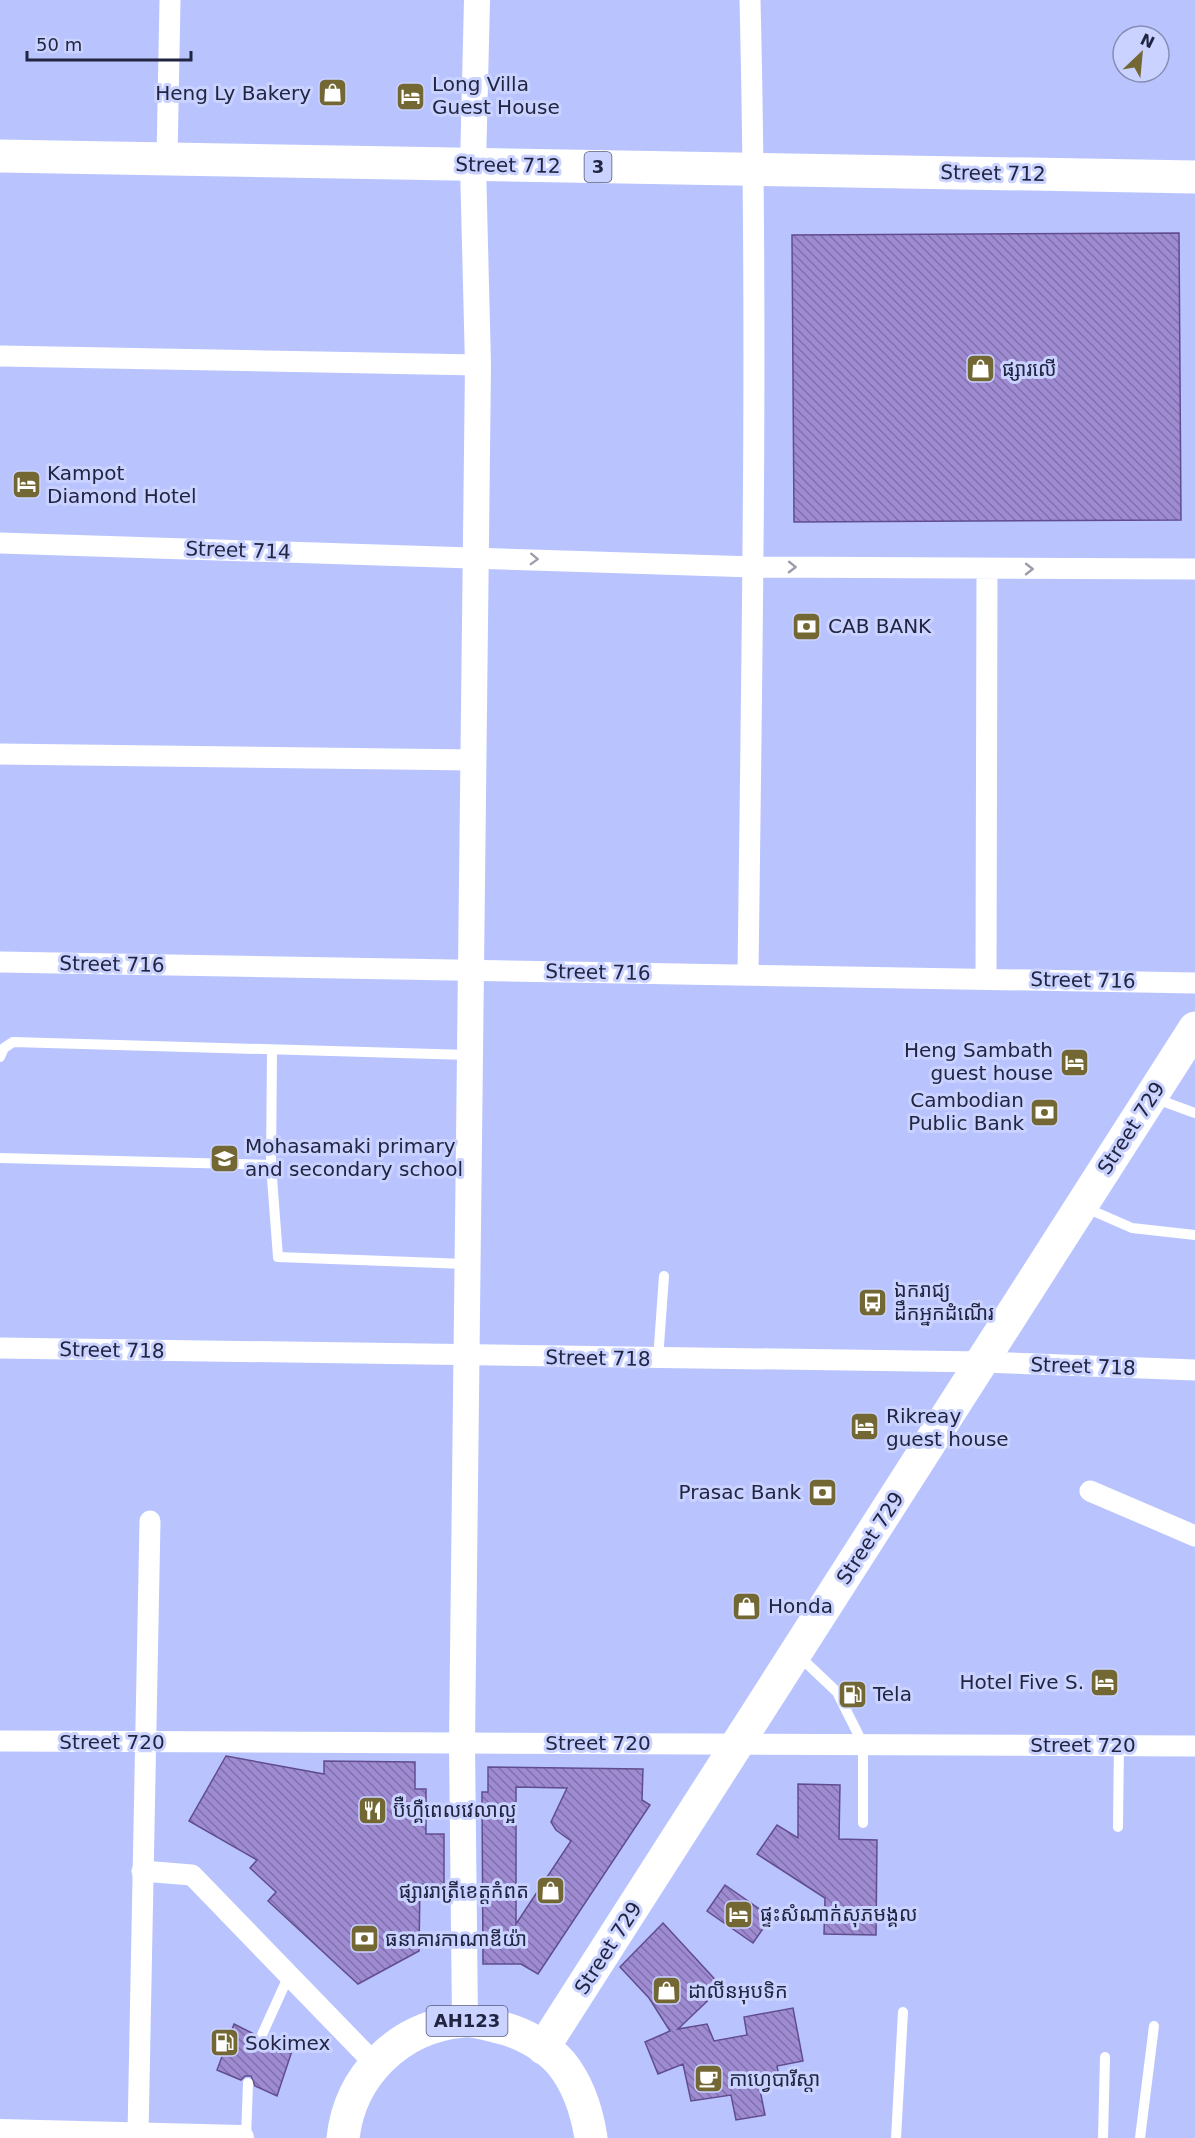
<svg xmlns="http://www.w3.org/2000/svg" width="1195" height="2138" viewBox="0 0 1195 2138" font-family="'DejaVu Sans','Noto Sans Khmer',sans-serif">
	<defs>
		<pattern id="building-back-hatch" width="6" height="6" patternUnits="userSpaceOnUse" patternTransform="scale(1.5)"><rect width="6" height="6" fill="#9e8bd1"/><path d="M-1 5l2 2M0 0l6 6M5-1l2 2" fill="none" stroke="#8071ab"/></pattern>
	</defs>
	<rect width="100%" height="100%" fill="#b9c4ff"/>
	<path fill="url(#building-back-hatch)" stroke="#614d8e" stroke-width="1.5" fill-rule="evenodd" d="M1179,233L1181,520L794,522L792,235Z
		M226,1756L324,1774V1761L415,1762V1789H426V1834H444V1885L420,1884L419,1951L358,1984L268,1901L276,1892L250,1868L257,1860L189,1821Z
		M488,1767L643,1769L642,1800L650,1805L538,1974L521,1964H483L482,1792H488ZM516,1787L567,1788L551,1822L556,1830L571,1841L516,1924Z
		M798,1784L840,1785L839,1839L877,1840L876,1935L824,1934L825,1898L757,1854L777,1825L798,1838Z
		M725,1885L771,1917L753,1943L707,1911Z
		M663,1923L722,1987L678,2029L707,2024L714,2041L747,2035L744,2017L793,2008L803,2061L777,2066L779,2077L758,2080L765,2115L736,2120L731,2095L691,2101L683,2064L658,2074L645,2042L670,2031L649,1998L620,1967Z
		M234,2024L254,2034L257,2044H262L268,2040L292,2051L277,2096L255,2086L251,2076H245L241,2080L217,2070Z"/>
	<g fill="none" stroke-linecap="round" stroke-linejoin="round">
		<path stroke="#fff" stroke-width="10" d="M272,1051L271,1165L278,1257L466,1264
			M0,1057L4,1048L13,1042L469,1055
			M1154,1098L1195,1113
			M0,1158L271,1165
			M1084,1207L1132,1228L1195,1235
			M658,1359L664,1276
			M799,1656L837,1692L863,1744V1823
			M1118,1827L1119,1745
			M261,2037L289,1975
			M246,2138L248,2083
			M896,2138L903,2012
			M1103,2138L1105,2057
			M1140,2138L1154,2026"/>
		<path stroke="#fff" stroke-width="21" d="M167,159L170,0
			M0,356L478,365
			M0,543L754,567L1195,569
			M0,754L475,760
			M0,962L1195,983
			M748,975C752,650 758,325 750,0
			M986,978L987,569
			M0,1348L982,1362L1195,1370
			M1090,1491L1195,1536
			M0,1741L1195,1746
			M142,1871L192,1875L374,2063
			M138,2135L150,1521"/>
		<path stroke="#fff" stroke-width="26" d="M465,2021L462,1743L478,365L473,165L477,0
			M0,2132L241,2138"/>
		<path stroke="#fff" stroke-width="33" d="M543,2048L1195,1028
			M343,2138C350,2076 398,2027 463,2021C474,2020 487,2024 498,2027C521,2032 545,2045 561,2063C578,2084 587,2112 591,2138"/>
		<path stroke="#fff" stroke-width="33" d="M0,156L1195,177"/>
	</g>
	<defs><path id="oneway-chevron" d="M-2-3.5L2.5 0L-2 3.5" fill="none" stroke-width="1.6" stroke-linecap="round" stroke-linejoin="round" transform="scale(1.5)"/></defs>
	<g stroke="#9b9daa">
		<use href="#oneway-chevron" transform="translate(534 559) rotate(2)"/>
		<use href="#oneway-chevron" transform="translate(792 567) rotate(1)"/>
		<use href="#oneway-chevron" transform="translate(1029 569)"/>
	</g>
	<defs>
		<symbol id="shop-square" viewBox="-11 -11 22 22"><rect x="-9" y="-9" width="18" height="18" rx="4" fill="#736734" stroke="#cad2ff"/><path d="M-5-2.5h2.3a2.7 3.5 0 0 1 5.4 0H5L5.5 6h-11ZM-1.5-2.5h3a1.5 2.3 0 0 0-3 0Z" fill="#fff"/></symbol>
		<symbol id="hotel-square" viewBox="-11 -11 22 22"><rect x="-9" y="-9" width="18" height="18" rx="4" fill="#736734" stroke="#cad2ff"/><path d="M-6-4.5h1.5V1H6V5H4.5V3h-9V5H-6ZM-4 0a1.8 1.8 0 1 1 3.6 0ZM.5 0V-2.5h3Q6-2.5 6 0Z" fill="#fff"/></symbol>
		<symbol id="bank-square" viewBox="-11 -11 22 22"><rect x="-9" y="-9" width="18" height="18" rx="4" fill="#736734" stroke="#cad2ff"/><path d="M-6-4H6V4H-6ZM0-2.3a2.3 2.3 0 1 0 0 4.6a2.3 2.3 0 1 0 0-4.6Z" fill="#fff"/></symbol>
		<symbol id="school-square" viewBox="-11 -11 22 22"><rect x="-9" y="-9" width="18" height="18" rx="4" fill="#736734" stroke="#cad2ff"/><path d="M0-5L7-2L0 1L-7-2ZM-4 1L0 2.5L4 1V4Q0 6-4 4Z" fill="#fff"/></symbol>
		<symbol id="bus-square" viewBox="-11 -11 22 22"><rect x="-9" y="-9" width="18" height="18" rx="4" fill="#736734" stroke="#cad2ff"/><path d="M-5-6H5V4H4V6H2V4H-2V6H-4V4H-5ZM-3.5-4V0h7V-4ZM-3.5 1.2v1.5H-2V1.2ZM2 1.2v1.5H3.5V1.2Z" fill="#fff"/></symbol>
		<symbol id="fuel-square" viewBox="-11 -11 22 22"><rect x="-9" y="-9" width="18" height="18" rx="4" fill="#736734" stroke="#cad2ff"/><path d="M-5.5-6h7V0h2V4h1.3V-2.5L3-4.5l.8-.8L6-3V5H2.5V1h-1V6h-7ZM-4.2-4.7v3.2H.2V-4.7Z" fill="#fff"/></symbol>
		<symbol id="restaurant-square" viewBox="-11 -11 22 22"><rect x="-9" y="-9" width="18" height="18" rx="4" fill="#736734" stroke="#cad2ff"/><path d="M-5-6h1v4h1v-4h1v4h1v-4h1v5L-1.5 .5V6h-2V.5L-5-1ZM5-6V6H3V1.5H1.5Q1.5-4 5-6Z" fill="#fff"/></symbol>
		<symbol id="cafe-square" viewBox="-11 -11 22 22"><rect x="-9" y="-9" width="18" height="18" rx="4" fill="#736734" stroke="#cad2ff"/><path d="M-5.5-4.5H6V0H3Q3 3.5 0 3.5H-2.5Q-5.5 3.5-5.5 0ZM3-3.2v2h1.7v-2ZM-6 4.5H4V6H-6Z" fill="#fff"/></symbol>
	</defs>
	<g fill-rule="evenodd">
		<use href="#shop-square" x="316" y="76" width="33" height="33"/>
		<use href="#hotel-square" x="394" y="80" width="33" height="33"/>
		<use href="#shop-square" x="964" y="352" width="33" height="33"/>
		<use href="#hotel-square" x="10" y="468" width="33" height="33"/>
		<use href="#bank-square" x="790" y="610" width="33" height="33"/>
		<use href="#hotel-square" x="1058" y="1046" width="33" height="33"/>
		<use href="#bank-square" x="1028" y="1096" width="33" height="33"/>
		<use href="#school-square" x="208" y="1142" width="33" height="33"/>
		<use href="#bus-square" x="856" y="1286" width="33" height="33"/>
		<use href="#hotel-square" x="848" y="1410" width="33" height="33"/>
		<use href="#bank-square" x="806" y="1476" width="33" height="33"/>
		<use href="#shop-square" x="730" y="1590" width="33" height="33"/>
		<use href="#hotel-square" x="1088" y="1666" width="33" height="33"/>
		<use href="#fuel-square" x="836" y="1678" width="33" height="33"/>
		<use href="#restaurant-square" x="356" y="1794" width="33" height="33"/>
		<use href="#shop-square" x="534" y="1874" width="33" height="33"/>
		<use href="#hotel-square" x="722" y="1898" width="33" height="33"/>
		<use href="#bank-square" x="348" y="1922" width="33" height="33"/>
		<use href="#shop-square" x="650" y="1974" width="33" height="33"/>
		<use href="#fuel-square" x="208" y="2026" width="33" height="33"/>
		<use href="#cafe-square" x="692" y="2062" width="33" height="33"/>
	</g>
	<g text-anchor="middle" stroke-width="6" stroke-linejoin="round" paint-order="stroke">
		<g fill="#cad2ff" stroke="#54597a" stroke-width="1.5">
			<rect x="584.5" y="152" width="27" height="30" rx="4.5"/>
			<rect x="426.5" y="2006" width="81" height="30" rx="4.5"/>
		</g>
		<g font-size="18" font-weight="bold" fill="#212541">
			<text x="598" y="173">3</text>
			<text x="467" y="2027">AH123</text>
		</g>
		<g font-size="20" fill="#212541" stroke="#cad2ff" text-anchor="start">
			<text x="432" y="91">Long Villa<tspan x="432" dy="23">Guest House</tspan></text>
			<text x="311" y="100" text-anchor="end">Heng Ly Bakery</text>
			<text x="1002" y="376">ផ្សារលើ</text>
			<text x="47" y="480">Kampot<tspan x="47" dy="23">Diamond Hotel</tspan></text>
			<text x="828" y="633">CAB BANK</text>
			<text x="1053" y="1057" text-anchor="end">Heng Sambath<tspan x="1053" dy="23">guest house</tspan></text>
			<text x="1024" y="1107" text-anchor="end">Cambodian<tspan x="1024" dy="23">Public Bank</tspan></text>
			<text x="245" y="1153">Mohasamaki primary<tspan x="245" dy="23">and secondary school</tspan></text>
			<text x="894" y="1297">ឯករាជ្យ<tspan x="894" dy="23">ដឹកអ្នកដំណើរ</tspan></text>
			<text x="886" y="1423">Rikreay<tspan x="886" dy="23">guest house</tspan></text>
			<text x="801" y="1499" text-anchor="end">Prasac Bank</text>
			<text x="768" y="1613">Honda</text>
			<text x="1084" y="1689" text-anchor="end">Hotel Five S.</text>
			<text x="873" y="1701">Tela</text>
			<text x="393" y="1817">ប៊ឺហ្គឺពេលវេលាល្អ</text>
			<text x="529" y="1898" text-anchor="end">ផ្សាររាត្រីខេត្តកំពត</text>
			<text x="760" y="1921">ផ្ទះសំណាក់សុភមង្គល</text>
			<text x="385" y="1946">ធនាគារកាណាឌីយ៉ា</text>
			<text x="688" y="1998">ដាលីនអុបទិក</text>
			<text x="245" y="2050">Sokimex</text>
			<text x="729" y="2086">កាហ្វេបារីស្តា</text>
		</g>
		<g font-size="20" fill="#212541" stroke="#cad2ff">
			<text transform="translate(508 165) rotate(1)" y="7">Street 712</text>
			<text transform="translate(993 173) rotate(1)" y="7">Street 712</text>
			<text transform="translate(238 550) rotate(2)" y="7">Street 714</text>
			<text transform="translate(112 964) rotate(1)" y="7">Street 716</text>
			<text transform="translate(598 972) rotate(1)" y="7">Street 716</text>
			<text transform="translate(1083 980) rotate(1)" y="7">Street 716</text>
			<text transform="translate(1131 1128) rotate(-57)" y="7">Street 729</text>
			<text transform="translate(112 1350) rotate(1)" y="7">Street 718</text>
			<text transform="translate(598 1358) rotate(1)" y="7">Street 718</text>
			<text transform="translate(1083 1366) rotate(2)" y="7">Street 718</text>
			<text transform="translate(870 1538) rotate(-57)" y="7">Street 729</text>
			<text x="112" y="1749">Street 720</text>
			<text x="598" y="1750">Street 720</text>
			<text x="1083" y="1752">Street 720</text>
			<text transform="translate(608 1948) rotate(-57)" y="7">Street 729</text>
		</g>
	</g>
	<g transform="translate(1141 54) rotate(26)"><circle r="28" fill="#cad2ff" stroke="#868db3" stroke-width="1.5"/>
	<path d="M0-4.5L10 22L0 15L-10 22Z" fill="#736734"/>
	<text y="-9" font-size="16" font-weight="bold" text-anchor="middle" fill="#212541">N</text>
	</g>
	<path d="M27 51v9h164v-9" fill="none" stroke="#212541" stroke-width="3"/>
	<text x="36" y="51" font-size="18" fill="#212541" stroke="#cad2ff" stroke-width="4.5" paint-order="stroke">50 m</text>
</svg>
